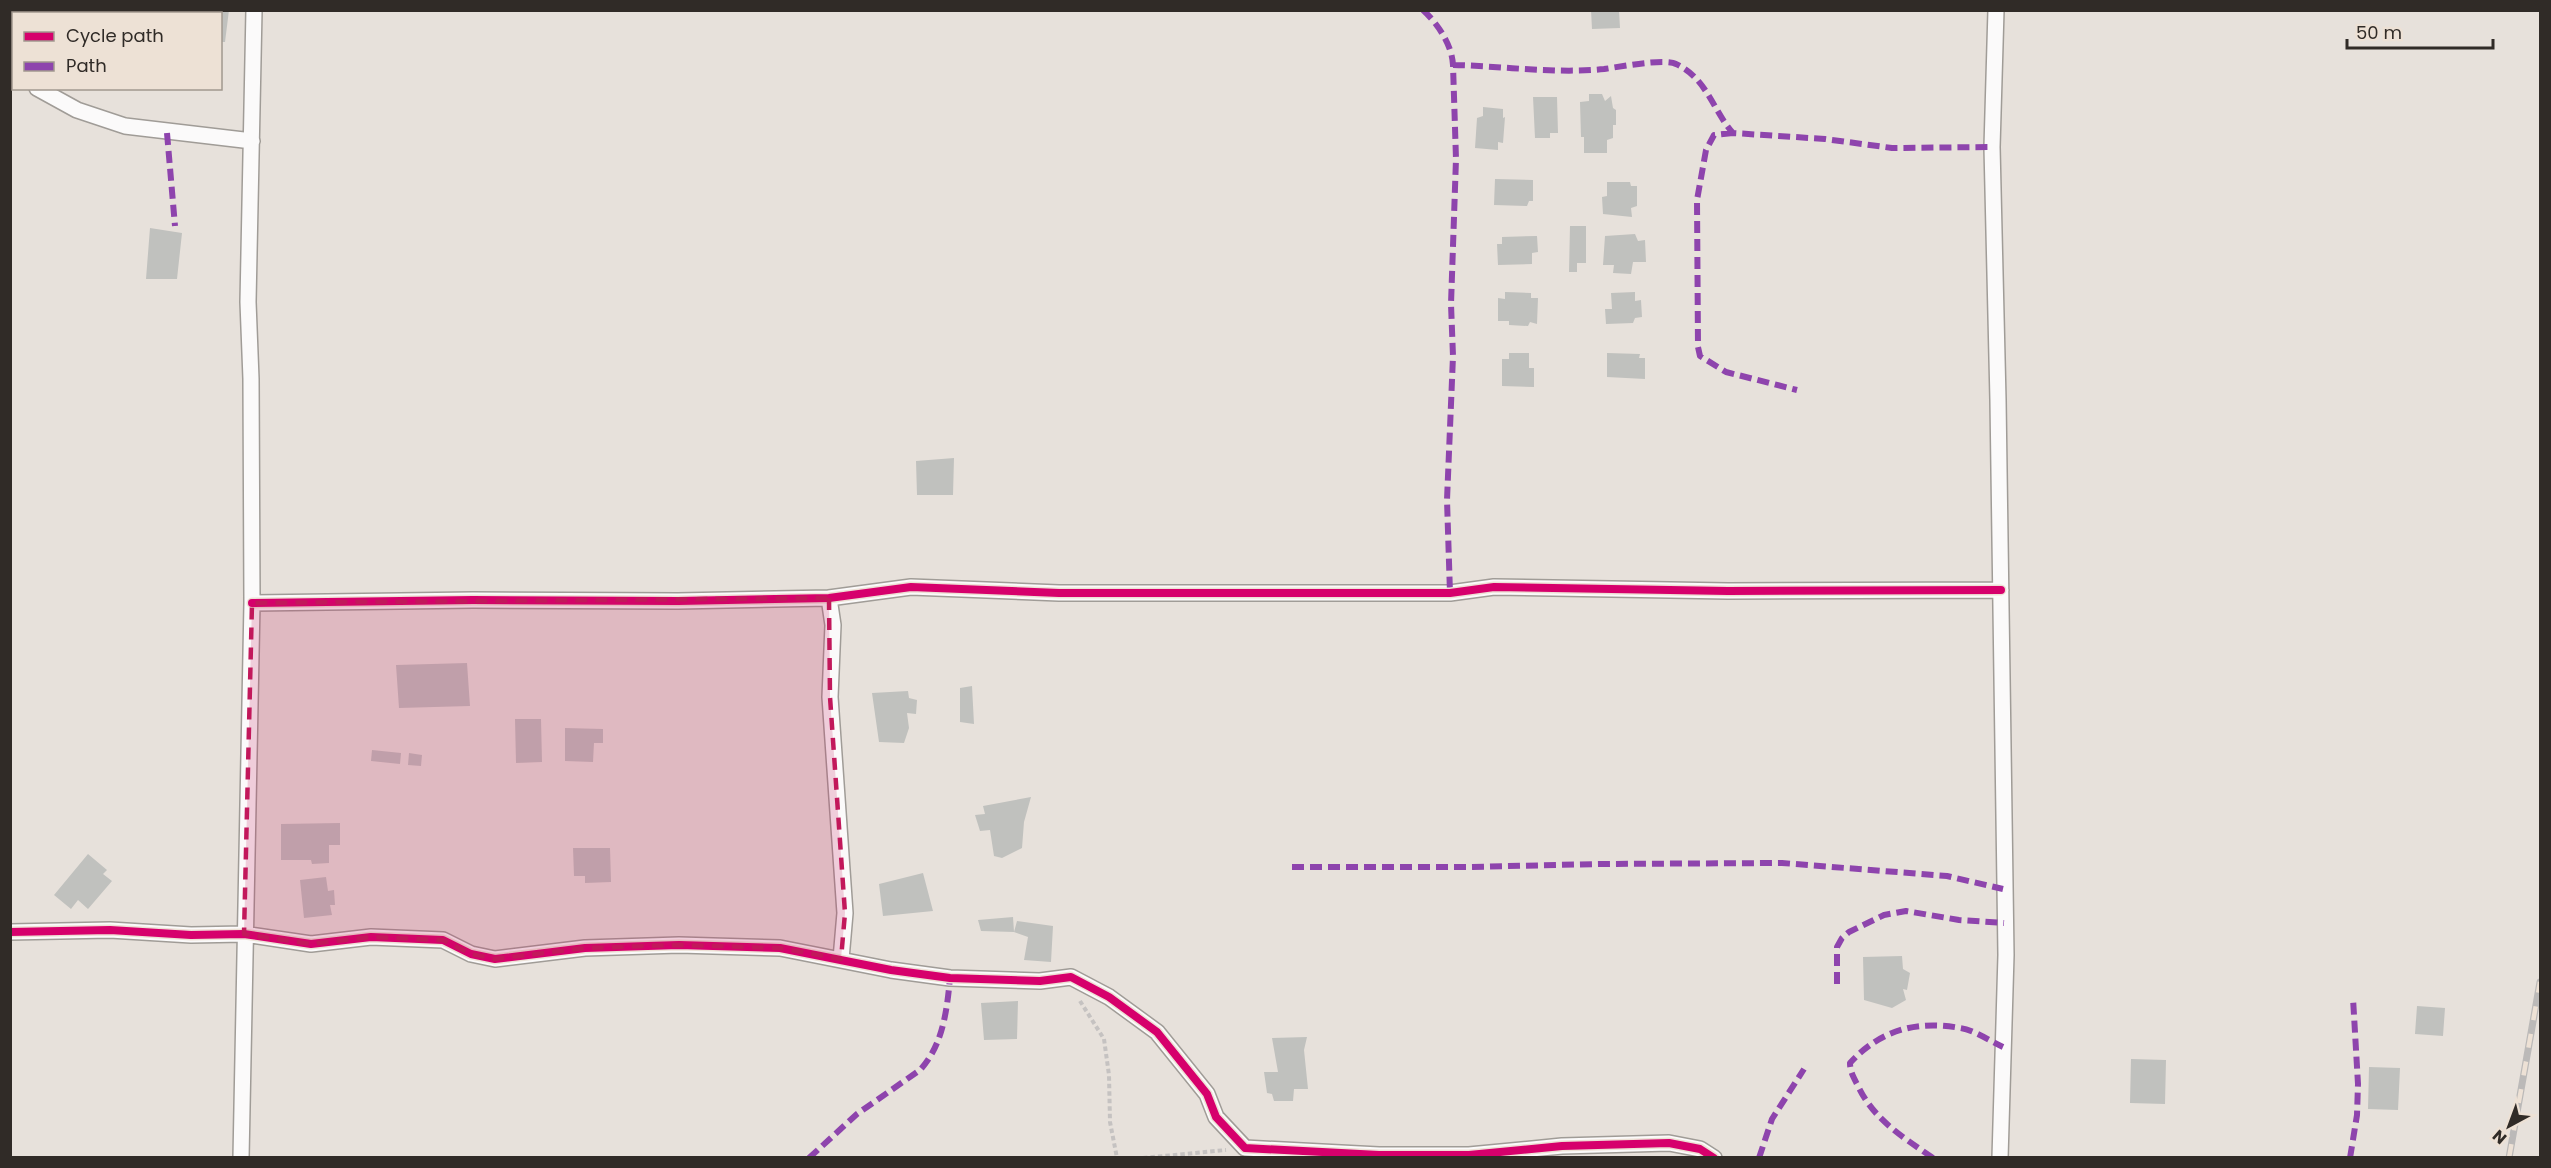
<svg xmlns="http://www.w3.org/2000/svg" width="2551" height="1168" viewBox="0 0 2551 1168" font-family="Poppins,sans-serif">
	<rect width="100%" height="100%" fill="#e7e1db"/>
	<path fill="#c0c1be" d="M189,10H229L225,42H220V14H188Z
		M1591,10H1619L1620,28L1592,29Z
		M1589,94H1602L1605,101L1611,96L1613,108L1616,110V125H1613V138L1607,140V153H1584V137H1581L1580,102L1589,101Z
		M1533,97H1557L1558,133H1550V138H1535Z
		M1483,107L1503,109V118L1505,117L1503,143L1498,142V150L1475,148L1477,118L1483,116Z
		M1495,179L1533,180V201H1529L1527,206L1494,205Z
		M1607,182H1630L1631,186H1637V206L1631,208L1632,217L1603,214L1602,197L1607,196Z
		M1570,226H1586V263H1577V272H1569Z
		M150,228L182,233L177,279H146Z
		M1635,234L1638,241L1645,240L1646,262H1633L1631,274L1613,273L1614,265H1603L1605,236Z
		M1537,236L1538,252L1532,253V264L1498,265L1497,244H1502V237Z
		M1505,292L1531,293V298H1538L1537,324L1530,322L1528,326L1509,325V321H1498V298L1505,299Z
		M1635,292V301L1641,300L1642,317L1635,318L1633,323L1606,324L1605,309H1612L1611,293Z
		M1509,353H1529V368H1534V387L1502,386V359H1509Z
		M1607,353L1640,354L1639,358H1645V379L1607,377Z
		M954,458L953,495H917L916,461Z
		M467,663L470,706L399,708L396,665Z
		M972,686L974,724L960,722V688Z
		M908,691L909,698L917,700L916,714L907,713L909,728L904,743L879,742L872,693Z
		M515,719H541L542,762L516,763Z
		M565,728L603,729V743H594L593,762L565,761Z
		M372,750L401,753L400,764L371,761Z
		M409,753L422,755L421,766L408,765Z
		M1031,797L1024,822L1022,848L1002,858L994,856L990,830L980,831L975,815L985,814L983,806Z
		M340,823V845H329V863L312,864L311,860H281V824Z
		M573,848H610L611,882L585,883V876H574Z
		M88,854L107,870L103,874L112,881L88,909L78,900L71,909L54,895Z
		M923,873L933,911L883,916L879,884Z
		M326,877L328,891L334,890L335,905H330L332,915L304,918L300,880Z
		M1013,917L1014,932L981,931L978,920Z
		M1017,921L1053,926L1051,962L1024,960L1028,937L1014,932Z
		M1902,956L1903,969L1910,973L1907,990L1903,989L1906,1000L1892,1008L1864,1000L1863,957Z
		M1018,1001L1017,1039L984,1040L981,1003Z
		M2417,1006L2445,1008L2443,1036L2415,1034Z
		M1307,1037L1304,1050L1308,1089H1294L1293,1101H1274L1272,1094L1267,1093L1264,1072H1278L1272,1038Z
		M2131,1059L2166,1060L2165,1104L2130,1103Z
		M2369,1067L2400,1068L2398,1110L2368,1109Z"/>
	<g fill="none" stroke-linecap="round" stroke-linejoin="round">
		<defs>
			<path id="minor" d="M1996,10L1992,147L1998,400L2006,955L2000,1158
				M10,73L14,75
				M37,88L77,110L125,126L252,141
				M829,598L833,625L830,697L845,913L841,959
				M252,603L473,600L678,601L829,598L911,587L1059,593H1450L1494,587L1728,591L2001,590
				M10,932L110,930L191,935L244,934L311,944L371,937L443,940L471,954L495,959L585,948L679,945L780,948L891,970L950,978L1040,981L1071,977L1109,997L1157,1032L1207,1094L1216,1117L1245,1148L1379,1155H1469L1562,1146L1669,1143L1700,1149L1714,1158
				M241,1158L252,603L251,379L248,302L254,10"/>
		</defs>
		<use href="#minor" stroke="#a09c97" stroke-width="18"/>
		<path stroke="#c5c2c1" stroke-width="4" stroke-dasharray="4.5 3" stroke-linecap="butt" d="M1080,1001L1104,1039L1109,1075L1110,1122L1117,1158
			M1143,1158L1226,1150"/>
		<use href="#minor" stroke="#fbfafa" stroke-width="15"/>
		<defs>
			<path id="rail" d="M2509,1158L2540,982"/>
		</defs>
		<use href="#rail" stroke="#bbb9b8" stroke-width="7"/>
		<use href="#rail" stroke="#ede1d5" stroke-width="4.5" stroke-dasharray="14" stroke-linecap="butt"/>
		<path stroke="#8e44ad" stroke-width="6" stroke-dasharray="12 6" stroke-linecap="butt" d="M1423,10C1438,24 1452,45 1453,65L1456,159L1451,304L1453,356L1447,500L1450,593
			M1453,65C1503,66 1555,74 1604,69C1619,67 1665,58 1676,64C1707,78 1713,111 1733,133L1825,139L1892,148L1992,147
			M167,133L175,226
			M1733,133L1714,135L1706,150L1697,200L1698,347L1700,356L1726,372L1797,390
			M1292,867H1469L1599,864L1782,863L1947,876L2003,889
			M1837,984V947L1842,938L1849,932L1884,915L1906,911L1959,920L2004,923
			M809,1158L857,1114L920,1070C943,1045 947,1010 950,978
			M1759,1158L1772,1119L1804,1069
			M1933,1158C1903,1137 1874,1120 1858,1086C1854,1078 1850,1072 1850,1063C1880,1030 1917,1020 1960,1028C1974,1030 1990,1041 2003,1047
			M2350,1158L2357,1115L2358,1084L2353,998"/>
		<defs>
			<path id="cycleway" d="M252,603L473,600L678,601L829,598L911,587L1059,593H1450L1494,587L1728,591L2001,590
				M10,932L110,930L191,935L244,934L311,944L371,937L443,940L471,954L495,959L585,948L679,945L780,948L891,970L950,978L1040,981L1071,977L1109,997L1157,1032L1207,1094L1216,1117L1245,1148L1379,1155H1469L1562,1146L1669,1143L1700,1149L1714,1158"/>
		</defs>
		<use href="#cycleway" stroke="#ede1d5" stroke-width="11"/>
		<use href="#cycleway" stroke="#d6006c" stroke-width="8"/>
	</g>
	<path fill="#c2185b" fill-opacity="0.2" stroke="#c2185b" stroke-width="4.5" stroke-dasharray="12 8" stroke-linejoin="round" d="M829,598L830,697L845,913L841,959L780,948L679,945L585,948L495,959L471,954L443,940L371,937L311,944L244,934L252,603Z"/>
	<rect width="2551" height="1168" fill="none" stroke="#302b27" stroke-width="24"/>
	<rect x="12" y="12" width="210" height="78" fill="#ede1d5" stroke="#a1988f" stroke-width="1.5"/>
	<rect x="24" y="32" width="30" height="9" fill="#d6006c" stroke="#a1988f" stroke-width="1.5"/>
	<text x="66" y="42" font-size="18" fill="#302b27">Cycle path</text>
	<rect x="24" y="62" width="30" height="9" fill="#8e44ad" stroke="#a1988f" stroke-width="1.5"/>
	<text x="66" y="72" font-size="18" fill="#302b27">Path</text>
	<g transform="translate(2509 1126) rotate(221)" stroke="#ede1d5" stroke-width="4.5" paint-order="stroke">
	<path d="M0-4.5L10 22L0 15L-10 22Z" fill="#302b27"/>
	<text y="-9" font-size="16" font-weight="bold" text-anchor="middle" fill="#302b27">N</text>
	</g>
	<path d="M2347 39v9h146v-9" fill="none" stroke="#302b27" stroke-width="3"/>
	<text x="2356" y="39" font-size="18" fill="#302b27" stroke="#ede1d5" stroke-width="4.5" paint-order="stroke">50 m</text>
</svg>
